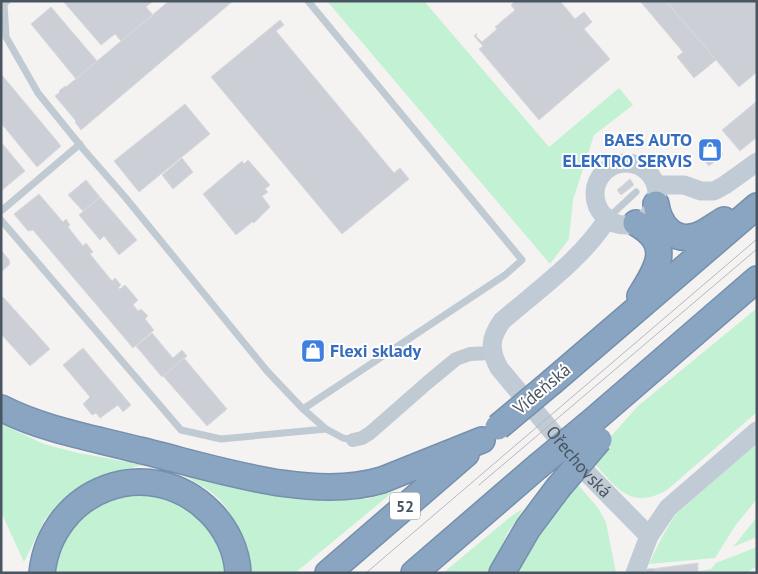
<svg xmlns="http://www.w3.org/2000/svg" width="758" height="574" viewBox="0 0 758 574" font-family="'PT Sans',sans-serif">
	<rect width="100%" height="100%" fill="#f5f2f2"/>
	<path fill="#c2f1d4" d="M327,1H424L549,147L619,88L633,105L594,135L573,200L569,239L550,264Z
		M757,308V412L667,490C632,510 617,489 595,464L606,442L638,406Z
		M1,424L44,444L74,452L143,465L98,476L64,499L45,519L24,562L1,512Z
		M757,443V499L735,526L715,558L649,564L661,539L675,515Z
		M180,473L280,497L328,496L368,499L394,491L295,573H250C250,549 235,516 219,499C209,489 193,481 180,473Z
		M574,480L598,508L606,522L616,573H512Z
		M141,493C149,494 159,494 168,497C198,506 222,543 227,573H49C55,560 63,536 71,526C89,504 114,498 141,493Z
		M523,509L507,534L490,573H443L514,514Z
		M757,516V537L733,547L757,517Z
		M757,547V566L746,573H689L711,569L716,563Z"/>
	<path fill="#cccfd5" stroke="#d6d9de" d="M63,1H153L146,7L153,15L121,41L115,34L101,45Z
		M169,1H233L81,130L75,122L76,121L55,96L60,92L59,91L65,86L66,87Z
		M515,1H560L575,19L584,12L592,22L584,29L610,59L539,120L479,49L483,46L474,36L477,33L476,36L482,42L497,29L495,27L515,10L511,5Z
		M640,1H666L716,60L694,78L677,57L683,52Z
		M666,1H757V72L739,87Z
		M51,7L97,61L76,79L31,24Z
		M280,20L284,25L276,31L394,173L400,168L409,179L342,234L211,77Z
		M1,74L61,146L37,167L1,123Z
		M757,101V137L740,151L722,130Z
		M185,104L210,134L139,192L114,161Z
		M711,140L723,154L709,166L698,153Z
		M1,142L25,171L1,191Z
		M182,158L193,172L173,189L162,175Z
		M248,160L270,185L265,189L268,192L262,196L270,207L254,223L252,222L236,235L203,194L242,161L244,164Z
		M630,179L634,185L621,195L617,190Z
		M86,180L100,197L83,211L68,195Z
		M39,194L63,222L66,219L70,225L68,227L83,246L86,243L93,252L90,254L112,281L115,278L121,285L118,288L120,289L125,285L138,300L133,305L138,311L141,309L148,316L145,319L154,330L133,348L33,230L28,231L14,214Z
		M100,197L137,240L119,255L104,236L100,240L79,215Z
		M1,250L10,261L9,262L10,264L1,272Z
		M3,297L50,349L30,366L1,334V299Z
		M152,333L173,358L182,350L187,356L162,377L136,346Z
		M83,348L131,405L123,412L118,405L100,418L96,413L92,415L83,404L90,397L63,365Z
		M184,358L227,409L207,426L163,376Z
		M698,563V572L651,573V569Z"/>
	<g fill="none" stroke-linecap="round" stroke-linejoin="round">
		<defs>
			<path id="highway" d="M656,204C659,224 673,243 696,236C706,233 715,225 724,220
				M636,223C673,244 658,268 640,296
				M553,381L757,206
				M1,408C44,430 93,438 139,450C211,467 310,502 382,480L482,440
				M589,424L757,279
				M42,573C51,489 149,451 210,512C226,528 237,550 238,573
				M328,573L466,454
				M414,573L537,467
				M502,573L528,528L558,488"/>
		</defs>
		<use href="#highway" stroke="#7590ad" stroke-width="28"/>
		<path stroke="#c0cad2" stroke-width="7" d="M7,1L4,4L6,37L38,93L84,150L125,197L267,371L303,409L326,429L343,438L353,440
			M1,211L80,144
			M608,218L636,192
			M1,220L181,430L221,439L326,429
			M303,409L505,275L522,260L308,1
			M649,572H651"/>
		<path stroke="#c0cad2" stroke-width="14" d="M353,440L362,438L370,433L427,383L456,359L470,354L492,353"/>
		<g stroke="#c0cbd6" stroke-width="19">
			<circle cx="626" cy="194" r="31"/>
			<path d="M656,185H684L701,191H714L725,185L757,162"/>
			<path id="s1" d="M608,218C581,260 539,289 502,321C490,338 489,349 499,368L586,472L649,536"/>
			<path d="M635,573L649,536L668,508L757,431"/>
		</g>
		<use href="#highway" stroke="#8aa5c1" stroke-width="25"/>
		<path stroke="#b4b8bd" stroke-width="1" d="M479,485L757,249
			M366,573L757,239"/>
		<defs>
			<path id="highway-bridge" d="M498,427L553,381
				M537,467L589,424
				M558,488L599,440"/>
		</defs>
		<use href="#highway-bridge" stroke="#7590ad" stroke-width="28" stroke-linecap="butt"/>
		<use href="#highway-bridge" stroke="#8aa5c1" stroke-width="25"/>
	</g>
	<defs>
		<symbol id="shop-square" viewBox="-11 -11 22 22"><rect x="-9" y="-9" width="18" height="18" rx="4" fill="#3f7fe0" stroke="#fff"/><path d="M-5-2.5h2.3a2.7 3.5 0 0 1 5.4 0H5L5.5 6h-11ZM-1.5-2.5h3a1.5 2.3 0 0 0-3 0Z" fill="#fff"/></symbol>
	</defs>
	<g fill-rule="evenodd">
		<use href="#shop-square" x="696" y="136" width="28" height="28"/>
		<use href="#shop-square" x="299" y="337" width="28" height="28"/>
	</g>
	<g text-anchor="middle" stroke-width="4" stroke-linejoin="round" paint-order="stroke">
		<rect fill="#fff" stroke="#808990" stroke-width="1" x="390" y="492.5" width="30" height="27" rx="4"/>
		<g font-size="16" font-weight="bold" fill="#495661">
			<text x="405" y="512">52</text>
		</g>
		<g font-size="18" font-weight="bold" fill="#366cbe" stroke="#fff" text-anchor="end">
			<text x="692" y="146">BAES AUTO<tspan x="692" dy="21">ELEKTRO SERVIS</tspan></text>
			<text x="330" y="357" text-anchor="start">Flexi sklady</text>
		</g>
		<g font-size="18" fill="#495661" stroke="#fff">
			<text transform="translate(542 389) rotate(-40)" y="6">Vídeňská</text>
			<text dy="6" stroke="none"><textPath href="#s1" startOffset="322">Ořechovská</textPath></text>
		</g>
	</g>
	<rect width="758" height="574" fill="none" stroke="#495661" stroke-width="5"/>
</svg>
